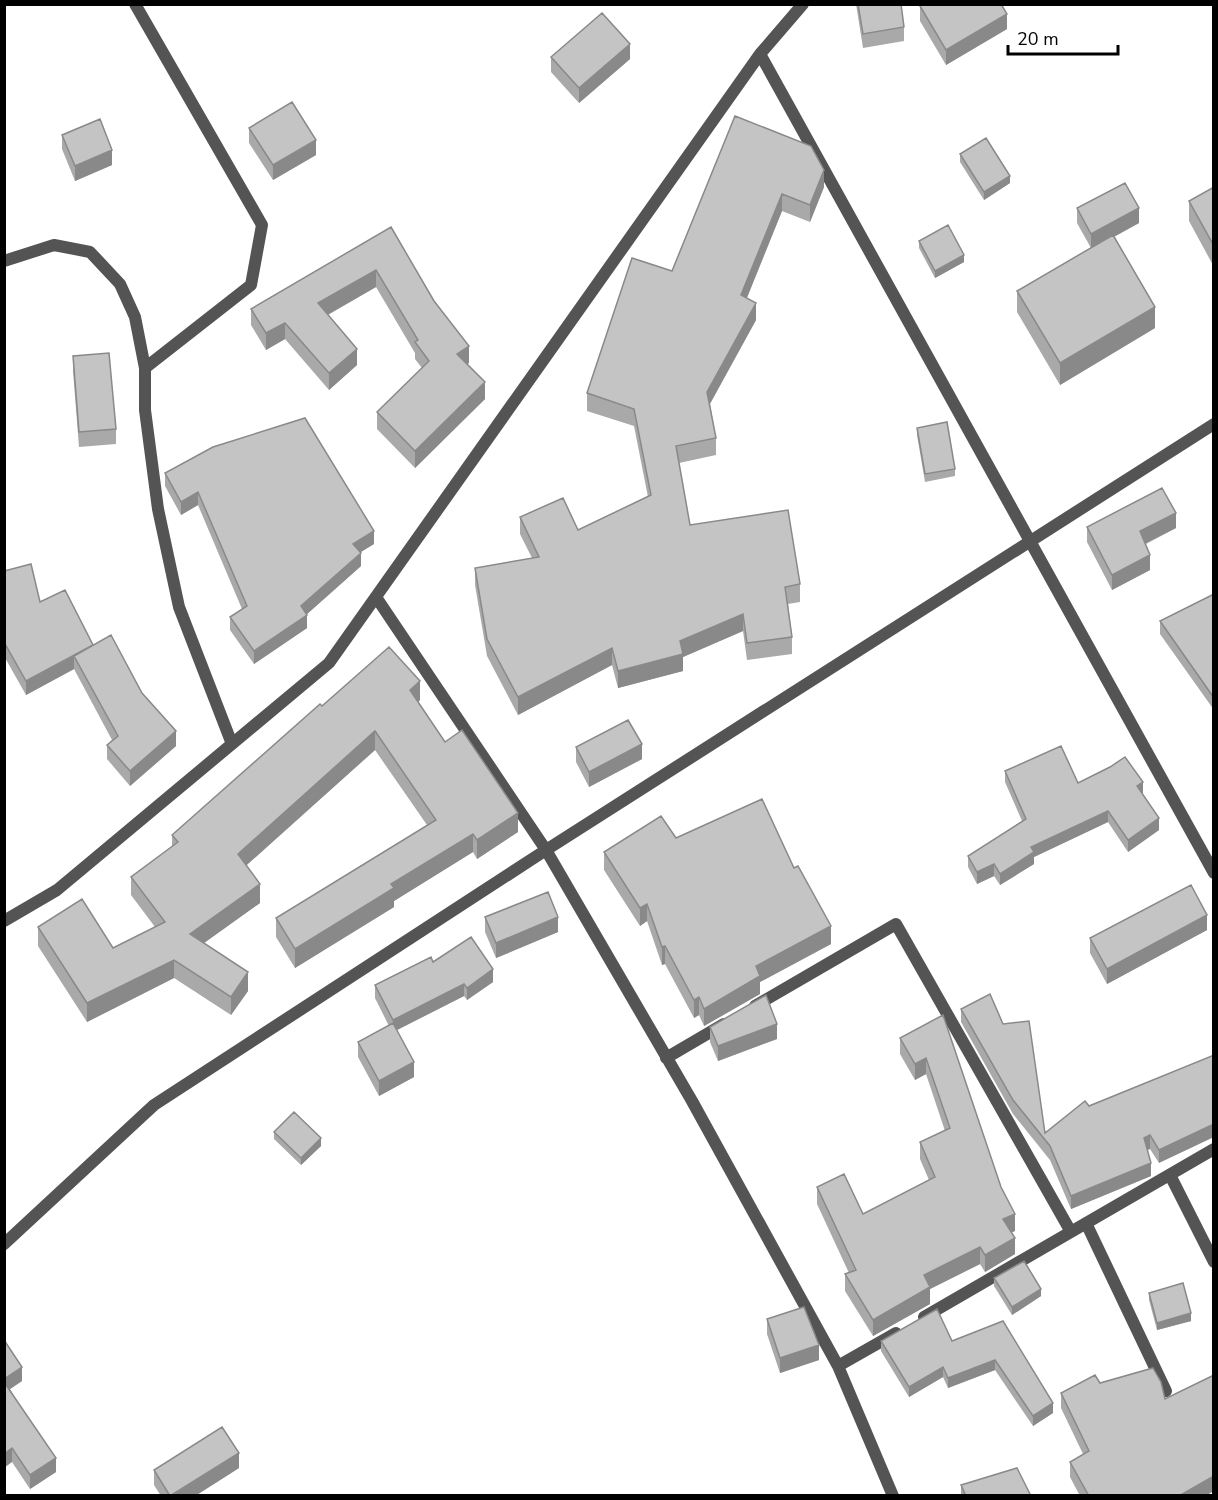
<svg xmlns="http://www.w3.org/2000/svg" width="1218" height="1500" viewBox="0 0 1218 1500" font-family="'Nunito Sans',sans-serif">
	<rect width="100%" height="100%" fill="#fff"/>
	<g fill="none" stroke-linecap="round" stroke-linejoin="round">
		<path stroke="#545454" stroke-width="12" d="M135,4L262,225L251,285L145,368
			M760,54L1214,873
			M4,261L54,245L90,252L120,284L135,317L145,368V410L158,509L179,607L232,744
			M376,597L546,850L692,1101L838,1366L893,1496
			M4,921L57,890L329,663L760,54L803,4
			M755,1006L896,924L1071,1232
			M666,1058L724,1024
			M1170,1175L1214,1262
			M1086,1223L1166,1391
			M4,1244L154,1105L546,850L1214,424
			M924,1317L1214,1149
			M838,1366L896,1333"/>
	</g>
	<path fill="#a9a9a9" d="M856,4H901L904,27V41L863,48Z
		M920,6L1007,29L946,65L920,21Z
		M551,57L630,59L579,103L551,72Z
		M735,116L824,187L810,222L782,211L747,298L756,320L710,404L716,438V455L679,463L690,525L800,584V602L788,604L792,637V654L747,660L743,631L683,657V671L618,688L612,665L518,715L487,656L475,585V568L532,558L520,534V517L578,530L648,497L634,426L587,411V393L672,271Z
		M249,128L316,155L273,180L249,143Z
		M62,135L112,165L75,181L62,149Z
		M960,154L1010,183L984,200L960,162Z
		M1214,187V267L1189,221V201Z
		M1077,208L1139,223L1114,237L1155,328L1060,385L1017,312V291L1091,248L1077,223Z
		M391,227L469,363L467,364L485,399L415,468L377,429V412L422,368L415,359V353L376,287L328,315L357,365L329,390L285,339L266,350L251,325V309Z
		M919,241L964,262L935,278L919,248Z
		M73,356L116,429V444L79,447L73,371Z
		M917,428L955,469V476L925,482L917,435Z
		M165,473L374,544L360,552L361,566L307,614V628L254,664L230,630V617L242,609L198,505L181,515L165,486Z
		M1087,527L1176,528L1146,544L1150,570L1112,590L1087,542Z
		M4,571L40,602L93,645L142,693L176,746L130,786L107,759V745L112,740L74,669L26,695L4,656Z
		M1214,594V710L1160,634V621Z
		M420,700L418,702L445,742L518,832L477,859L473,852L394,901V907L295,968L276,937V918L427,825L375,750L246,865L260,903L204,943L248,991L231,1015L174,978L87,1022L38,946V927L113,948L155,927L131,895V877L172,847V835L322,706Z
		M576,747L642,759L589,787L576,762Z
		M1005,771L1143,793L1142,794L1159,830L1128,852L1108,822L1034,857V864L1000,885L994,876L977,884L968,867V856L1022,821L1005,782Z
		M676,838L831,944L760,982V994L704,1026L699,1015L694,1018L665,964L662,965L647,921L640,926L604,870V852Z
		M485,917L558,932L496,958L485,932Z
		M1207,930L1107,984L1090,953V938Z
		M433,962L493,982L467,1000L464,996L397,1030L414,1077L379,1096L358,1057V1042L389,1026L375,998V985Z
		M961,1009L1045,1133L1089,1106L1214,1055L1159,1163L1150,1149L1147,1150L1151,1176L1071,1209L1050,1160L1013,1114L961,1022Z
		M943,1015L1015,1231L1011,1232L1015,1254L985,1272L980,1264L930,1289V1304L873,1336L845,1291V1274L849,1273L817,1204V1187L863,1214L929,1180L920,1159V1142L945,1131L926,1074L915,1080L900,1054V1038Z
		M710,1027L777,1039L718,1061L710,1042Z
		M274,1132L321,1146L301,1165L274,1139Z
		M994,1278L1041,1296L1012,1315L994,1286Z
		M1149,1293L1191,1321L1157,1330L1149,1300Z
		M767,1319L819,1360L780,1373L767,1334Z
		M1003,1321L1053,1413L1033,1426L995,1370L948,1388L943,1377L909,1397L881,1351V1341H952Z
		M4,1340L22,1381L10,1389L56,1472L30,1489L12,1462Z
		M1100,1383L1165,1399L1205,1496H1080L1070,1477V1462L1083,1454L1061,1408V1393Z
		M239,1468L195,1496H161L154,1485V1470Z
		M961,1485L1031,1496H961Z"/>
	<path fill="#898989" d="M1007,14V29L946,65V50Z
		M630,44V59L579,103V88Z
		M316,140V155L273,180V165Z
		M112,150V165L75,181V166Z
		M824,170V187L810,222V205Z
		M1010,176V183L984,200V192Z
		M782,194V211L741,312V295Z
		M1139,208V223L1091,249V234Z
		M964,255V262L935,278V271Z
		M376,270V287L318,320V303Z
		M756,303V320L707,409V392Z
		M1155,307V328L1060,385V363Z
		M285,323V339L266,350V333Z
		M469,346V363L457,371V354Z
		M357,349V365L329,390V373Z
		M485,382V399L415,468V451Z
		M198,492V505L181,515V502Z
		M1176,513V528L1140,546V531Z
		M374,531V544L353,557V544Z
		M361,553V566L306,615H307V628L254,664V651L301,606Z
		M1150,555V570L1112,590V575Z
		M743,614V631L683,657V671L618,688V671L680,641Z
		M93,646L74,656V669L26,695V681Z
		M612,648V665L518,715V697Z
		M420,681V700L410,709V690Z
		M176,731V746L130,786V771Z
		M375,731V750L238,873V854Z
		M642,744V759L589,787V772Z
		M1143,782V793L1137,798V786Z
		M1108,811V822L1034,857V864L1000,885V874L1031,847Z
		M518,813V832L477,859V840Z
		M1159,818V830L1128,852V840Z
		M473,834V852L394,901V907L295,968V949L391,884Z
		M994,864V876L977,884V872Z
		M260,884V903L190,953V934Z
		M647,904V921L640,926V908Z
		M1207,915V930L1107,984V969Z
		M558,917V932L496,958V943Z
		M831,926V944L760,982V994L704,1026V1009L756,966Z
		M665,946V964L662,965V947Z
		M174,960V978L87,1022V1003Z
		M493,969V982L467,1000V988Z
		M248,972V991L231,1015V997Z
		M464,984V996L393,1032V1020Z
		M699,997V1015L694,1018V1000Z
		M5,1010V1025L4,1026V1011Z
		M777,1024V1039L718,1061V1046Z
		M926,1058V1074L915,1080V1064Z
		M414,1062V1077L379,1096V1081Z
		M1214,1120V1137L1159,1163V1150Z
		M1150,1135V1149L1144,1151V1138Z
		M321,1138V1146L301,1165V1158Z
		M1151,1163V1176L1071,1209V1196Z
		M1015,1214V1231L1003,1236V1219Z
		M1015,1238V1254L985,1272V1255Z
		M980,1247V1264L930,1289V1304L873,1336V1320L924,1275Z
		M1041,1289V1296L1012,1315V1307Z
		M1191,1313V1321L1157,1330V1323Z
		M819,1345V1360L780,1373V1358Z
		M995,1360V1370L948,1388V1378Z
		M22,1367V1381L4,1393V1379Z
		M943,1367V1377L909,1397V1387Z
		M1053,1403V1413L1033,1426V1416Z
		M12,1448V1462L4,1468V1454Z
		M239,1453V1468L195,1496H171Z
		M56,1458V1472L30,1489V1475Z
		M1214,1476V1491L1205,1496H1179Z"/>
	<path fill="#c4c4c4" stroke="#898989" stroke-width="1.5" d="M858,4H901L904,27L863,34Z
		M922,4H1001L1007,14L946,50L920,6Z
		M602,13L630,44L579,88L551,57Z
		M292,102L316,140L273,165L249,128Z
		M735,116L811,146L824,170L810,205L782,194L741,295L756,303L707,392L716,438L676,446L690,525L788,510L800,584L785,587L792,637L747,643L743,614L680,641L683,654L618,671L612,648L518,697L487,639L475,568L539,557L520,517L563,498L578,530L651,495L634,409L587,393L632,258L672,271Z
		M100,119L112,150L75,166L62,135Z
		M986,138L1010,176L984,192L960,154Z
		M1125,183L1139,208L1091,234L1077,208Z
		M1214,187V246L1189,201Z
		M948,225L964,255L935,271L919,241Z
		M391,227L434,301L469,346L457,354L485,382L415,451L377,412L429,361L415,342L418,340L376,270L318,303L357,349L329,373L285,323L266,333L251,309Z
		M1113,235L1155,307L1060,363L1017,291Z
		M109,353L116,429L79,432L73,356Z
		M305,418L374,531L353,544L361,553L301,606L307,615L254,651L230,617L247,606L198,492L181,502L165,473L213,447Z
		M947,422L955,469L925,474L917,428Z
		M1162,488L1176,513L1140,531L1150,555L1112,575L1087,527Z
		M31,564L40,602L65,590L93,645L26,681L4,642V571Z
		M1214,594V698L1160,621Z
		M111,635L142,693L176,731L130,771L107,745L118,736L74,656Z
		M389,647L420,681L410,690L445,742L462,730L518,813L477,840L473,834L391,884L394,888L295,949L276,918L436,820L375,731L238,854L260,884L190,934L248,972L231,997L174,960L87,1003L38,927L82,899L113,948L165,922L131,877L178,842L172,835L320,704L322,706Z
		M628,720L642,744L589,772L576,747Z
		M1061,746L1078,783L1110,767L1125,757L1143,782L1137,786L1159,818L1128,840L1108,811L1031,847L1034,852L1000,874L994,864L977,872L968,856L1026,819L1005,771Z
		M762,799L794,868L798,866L831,926L756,966L760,976L704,1009L699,997L694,1000L665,946L662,947L647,904L640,908L604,852L661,816L676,838Z
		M1191,885L1207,915L1107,969L1090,938Z
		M548,892L558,917L496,943L485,917Z
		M471,937L493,969L467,988L464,984L393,1020L375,985L431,957L433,962Z
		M990,994L1003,1024L1029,1021L1045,1133L1085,1101L1089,1106L1214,1055V1120H1213L1214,1124L1159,1150L1150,1135L1144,1138L1151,1163L1071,1196L1050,1146L1013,1100L961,1009Z
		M766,995L777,1024L718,1046L710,1027Z
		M943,1015L1001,1187L1015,1214L1003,1219L1015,1238L985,1255L980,1247L924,1275L930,1287L873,1320L845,1274L856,1270L817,1187L844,1174L863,1214L935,1177L920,1142L950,1128L926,1058L915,1064L900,1038Z
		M393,1023L414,1062L379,1081L358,1042Z
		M294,1112L321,1138L301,1158L274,1132Z
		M1024,1261L1041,1289L1012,1307L994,1278Z
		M1183,1283L1191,1313L1157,1323L1149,1293Z
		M804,1307L819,1345L780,1358L767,1319Z
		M937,1309L952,1341L1003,1321L1053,1403L1033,1416L995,1360L948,1378L943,1367L909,1387L881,1341Z
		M4,1340L22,1367L4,1379Z
		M1153,1368L1161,1382L1165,1399L1214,1375V1476L1179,1496H1089L1070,1462L1089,1451L1061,1393L1095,1375L1100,1383Z
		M4,1382L56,1458L30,1475L12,1448L4,1454Z
		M222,1427L239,1453L170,1496L154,1470Z
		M1017,1468L1031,1496H966L961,1485Z"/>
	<rect width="1218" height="1500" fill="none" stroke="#000000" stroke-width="12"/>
	<path d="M1008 45v9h110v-9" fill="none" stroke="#000000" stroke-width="3"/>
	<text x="1017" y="45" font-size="18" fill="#000000" stroke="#ffffff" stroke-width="4.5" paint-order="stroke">20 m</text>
</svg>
